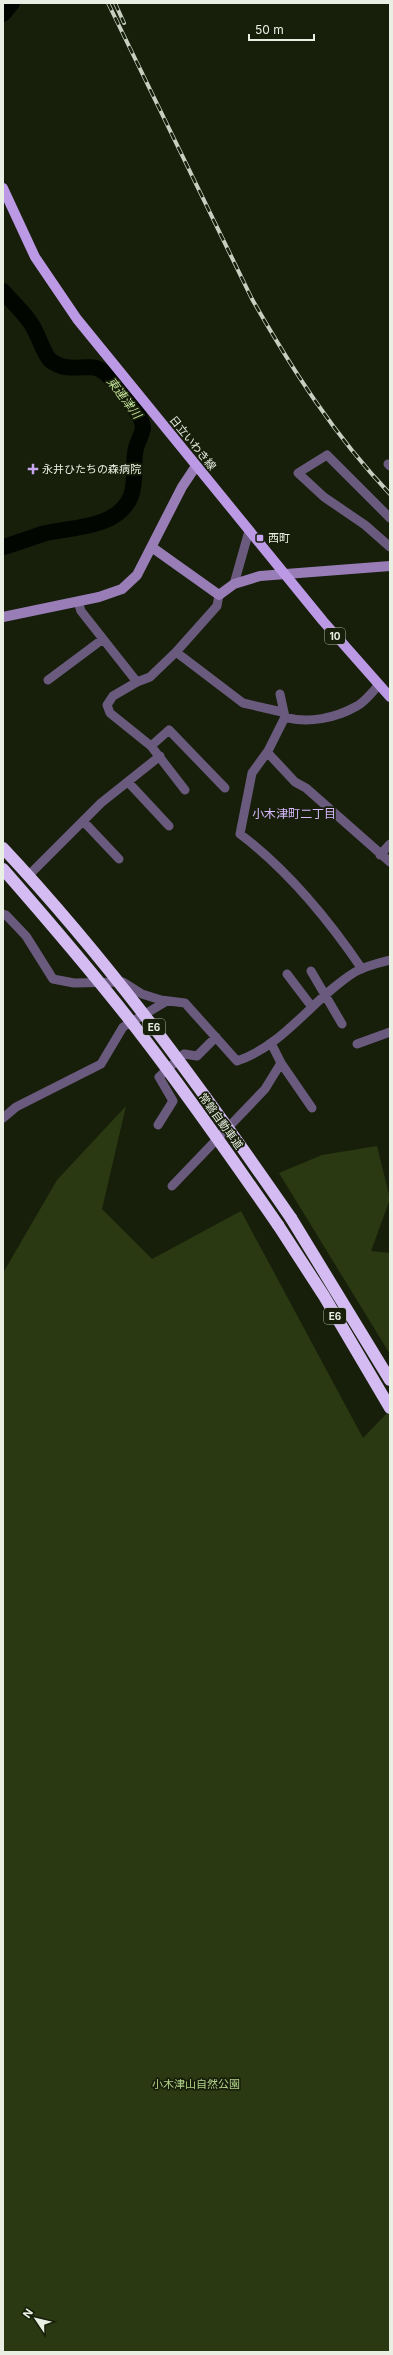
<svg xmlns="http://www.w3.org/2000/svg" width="393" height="2355" viewBox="0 0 393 2355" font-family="Inter,'Noto Sans JP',sans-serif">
	<rect width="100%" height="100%" fill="#171f0b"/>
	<path fill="#2a3911" d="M126,1106L102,1209L152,1259L241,1211L363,1438L390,1410V2352H3V1273L57,1180Z
		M377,1146L390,1199L371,1251L390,1253V1354L279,1173L322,1155Z"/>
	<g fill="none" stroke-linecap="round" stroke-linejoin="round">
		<path stroke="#010600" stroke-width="16" d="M3,14L12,3
			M3,291C13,303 24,312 32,325C38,334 44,355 50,360C70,376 89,360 104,372C115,380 143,415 143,428C142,434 138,441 136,448C132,464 137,479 131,496C118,528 74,527 46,533C32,537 18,543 3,547"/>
		<path stroke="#6a5a7e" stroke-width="9" d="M388,464L390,466
			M390,518L327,455L298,473L324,497L365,525L390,547
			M234,584L249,531
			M219,595L217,606L176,652L243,703L282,712
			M78,602L81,611L137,682L150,677L176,652
			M48,680L103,639
			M137,682L113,696L107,705L110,713L151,746L185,790
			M280,694L285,717L268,751L252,773L240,834C289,871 328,919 362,969
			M285,717C308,724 336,718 357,706C365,702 372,692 379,685
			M151,746L169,730L225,788
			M267,752L295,782L306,788L390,862
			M128,782L169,826
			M84,822L119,859
			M380,855L390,844
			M32,872L101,803L160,756
			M3,914L6,915L26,936L53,979L74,983L123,982L142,994L161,1000L185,1003L237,1061C285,1045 313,998 355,972C365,966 378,963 390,960
			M311,971L342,1024
			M287,974L312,1007
			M357,1044L390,1032
			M281,1063L312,1108
			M3,1118L16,1107L101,1064L123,1027L167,1001
			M158,1125L173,1101L159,1077L184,1054L197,1056L216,1037
			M172,1186L265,1089L281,1063L271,1043"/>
		<path stroke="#987db7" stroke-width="10" d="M153,548L219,595L234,584L260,576L390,566
			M3,617L99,597L122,589L137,575L182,487L196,466"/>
		<path stroke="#bb99e4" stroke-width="10" d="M3,188L35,257L77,319L323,621L390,697"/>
		<path stroke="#d4bbf2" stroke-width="12" d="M291,1218L390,1380
			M278,1225L324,1296L390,1408"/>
		<defs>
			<path id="rail" d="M108,3L252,299C292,369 334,435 390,494
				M115,3L124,23"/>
		</defs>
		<use href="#rail" stroke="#c8cfc1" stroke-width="4"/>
		<use href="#rail" stroke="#171f0b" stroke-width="2.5" stroke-dasharray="8" stroke-linecap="butt"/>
		<path stroke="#d4bbf2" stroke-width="12" d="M3,848C110,962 202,1089 291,1218
			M3,869C52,925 101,982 146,1041C192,1101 235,1163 278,1225"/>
	</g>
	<g fill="#c7a6ef" stroke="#171f0b" stroke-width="1.5">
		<path d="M31 463h4v4h4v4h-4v4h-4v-4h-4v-4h4z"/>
		<rect x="256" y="534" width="8" height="8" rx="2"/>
	</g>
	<g text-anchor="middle" stroke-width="3.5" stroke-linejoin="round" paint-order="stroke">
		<g fill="#171f0b" stroke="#aab1a2" stroke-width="1">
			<rect x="325" y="628" width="20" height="16" rx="3"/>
			<rect x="143" y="1019" width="22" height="16" rx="3"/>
			<rect x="324" y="1308" width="22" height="16" rx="3"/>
		</g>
		<g font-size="10" font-weight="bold" fill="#e9efe2">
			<text x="335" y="640">10</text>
			<text x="154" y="1031">E6</text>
			<text x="335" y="1320">E6</text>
		</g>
		<g font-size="11" fill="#e9efe2" stroke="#171f0b">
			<text transform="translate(193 443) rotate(51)" y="4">日立いわき線</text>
			<text transform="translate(221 1121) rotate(54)" y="4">常磐自動車道</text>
		</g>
		<g font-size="11" fill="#e9efe2" stroke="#171f0b" text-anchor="start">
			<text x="42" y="473">永井ひたちの森病院</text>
			<text x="268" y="542">西町</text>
		</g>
		<g font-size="11" fill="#b3d289" stroke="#171f0b">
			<text x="196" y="2088">小木津山自然公園</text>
		</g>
		<g font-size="12" font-style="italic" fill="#bfde95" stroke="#171f0b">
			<text transform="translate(124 398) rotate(53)" y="4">東連津川</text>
		</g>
		<g font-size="12" fill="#d8b9fd" stroke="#171f0b">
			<text x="294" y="818">小木津町二丁目</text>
		</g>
	</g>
	<rect width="393" height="2355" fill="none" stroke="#e9efe2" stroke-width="8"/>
	<g transform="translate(36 2319) rotate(305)" stroke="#171f0b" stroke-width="3" paint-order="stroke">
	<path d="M0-3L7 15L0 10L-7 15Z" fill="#e9efe2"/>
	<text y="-6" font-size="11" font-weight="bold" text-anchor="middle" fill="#e9efe2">N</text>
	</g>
	<path d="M249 34v6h65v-6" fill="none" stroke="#e9efe2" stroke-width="2"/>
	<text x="255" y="34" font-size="12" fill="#e9efe2" stroke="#171f0b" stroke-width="3" paint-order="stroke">50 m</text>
</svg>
